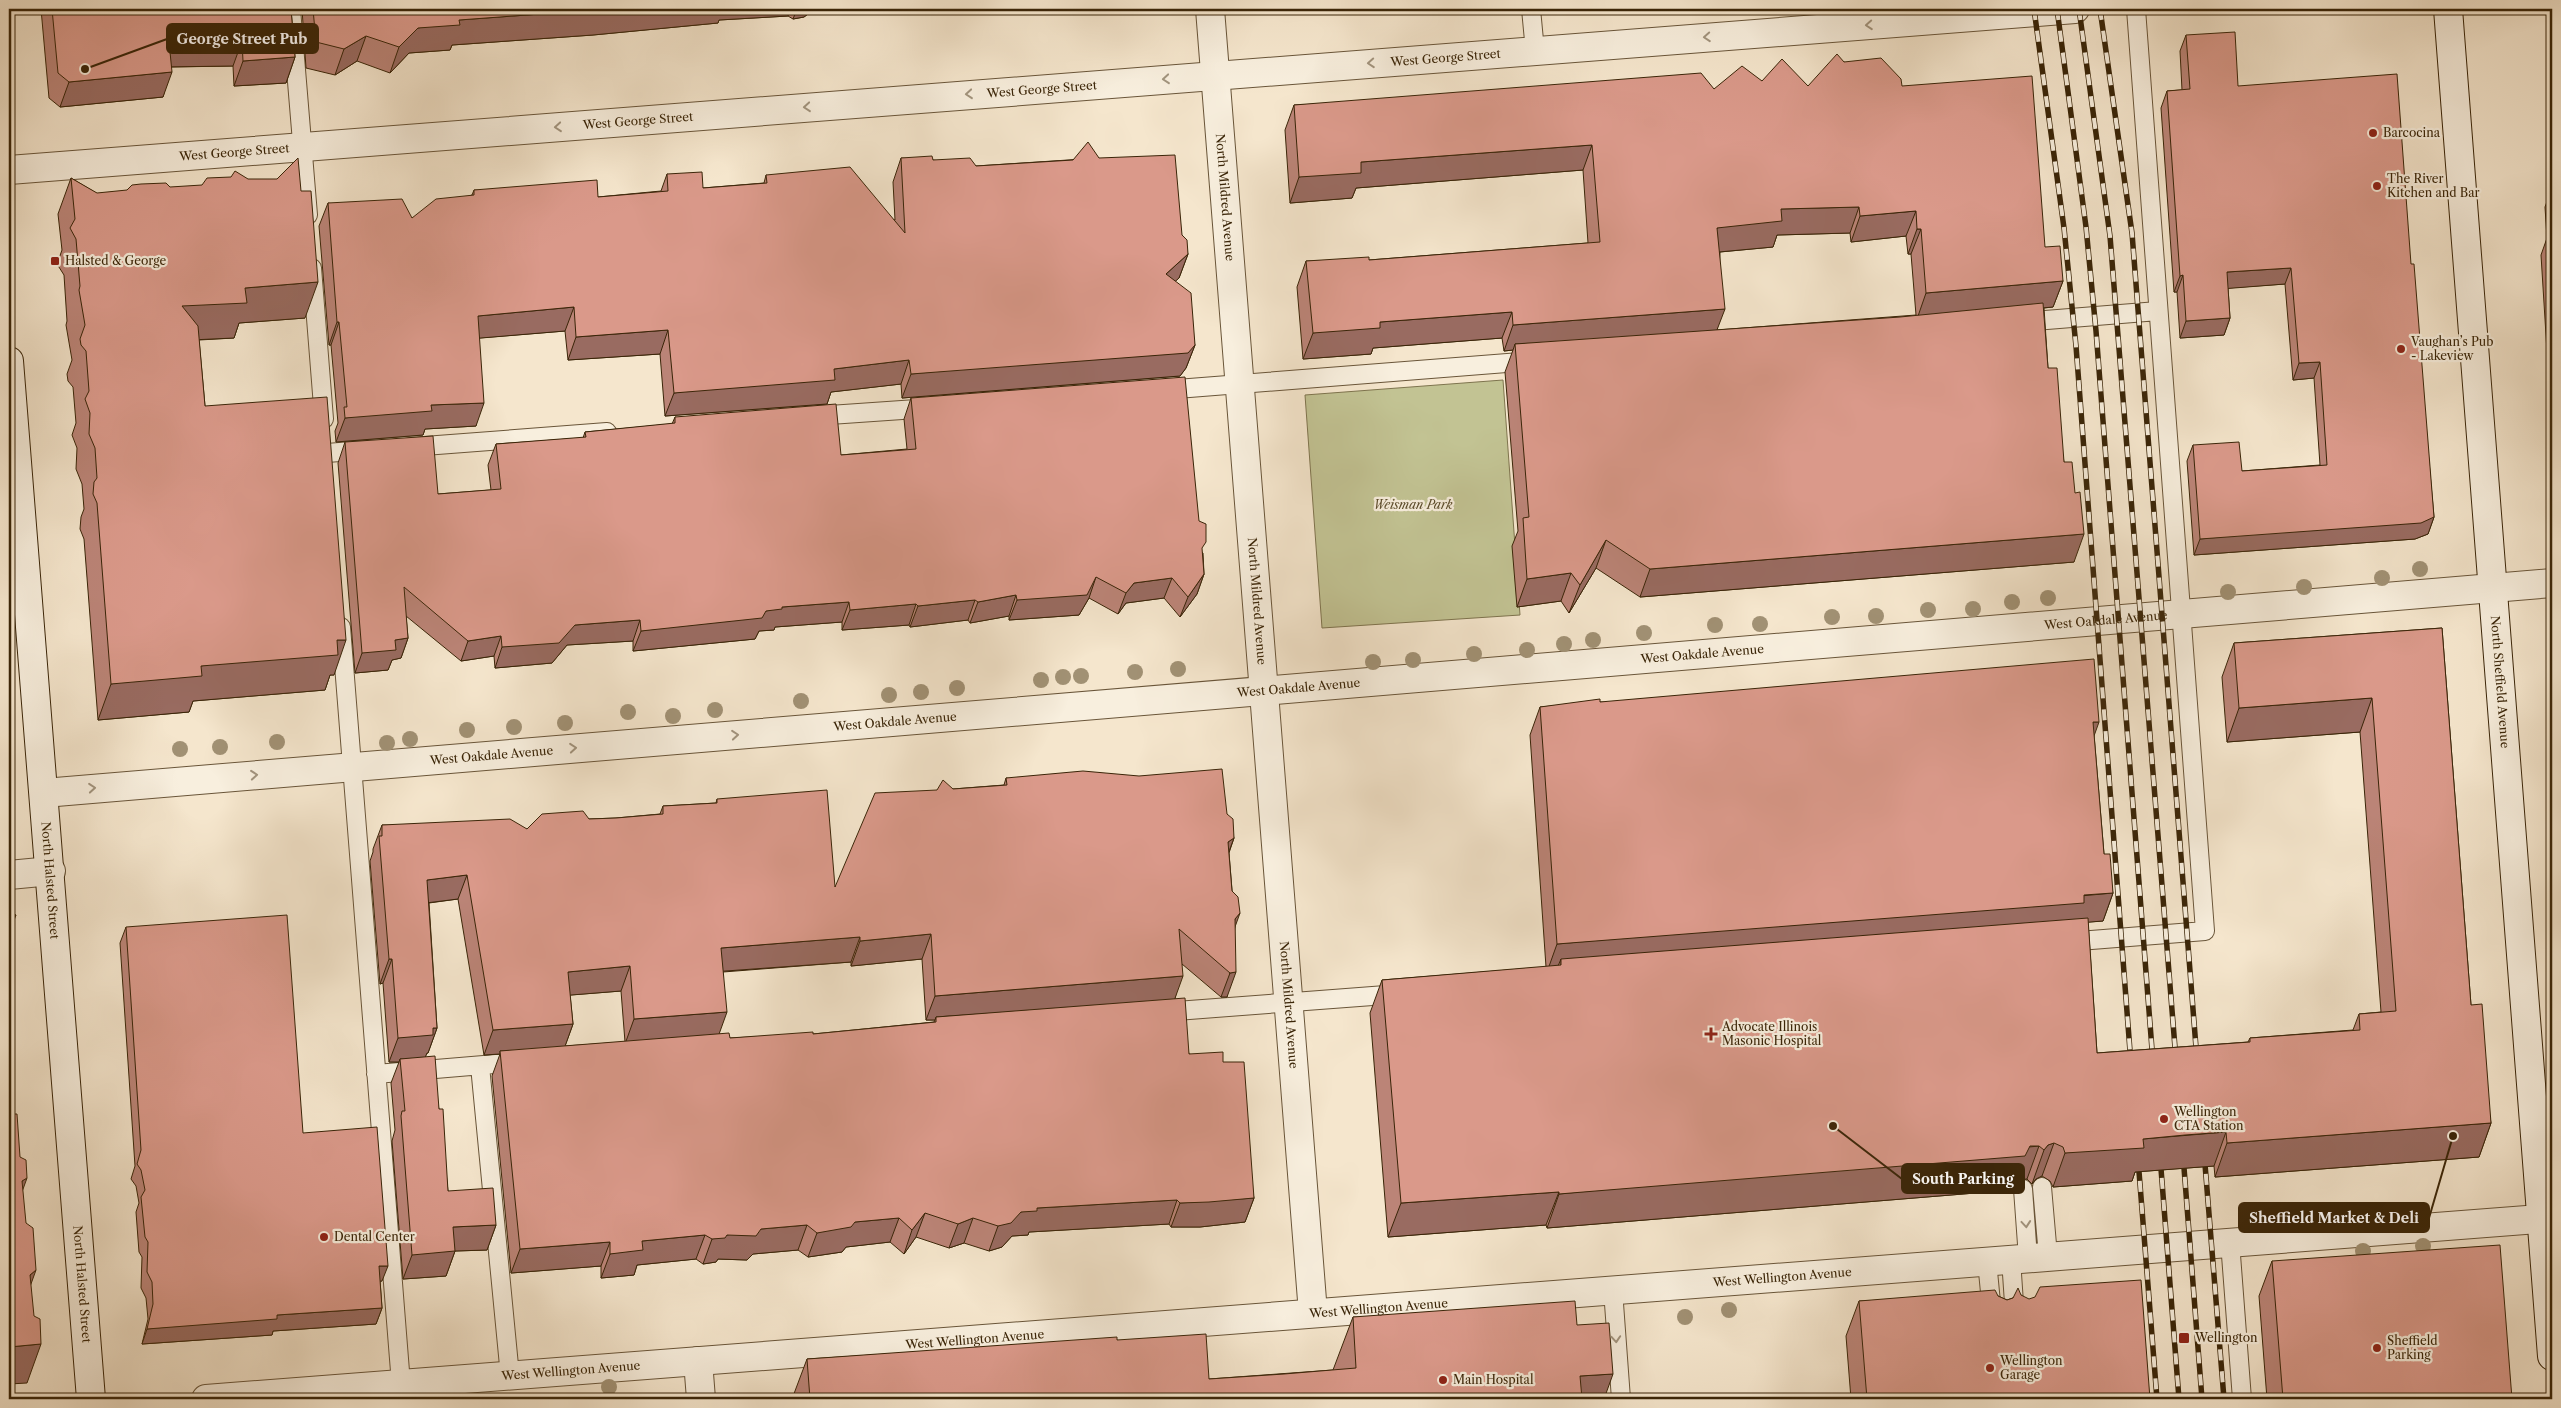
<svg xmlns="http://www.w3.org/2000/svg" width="2561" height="1408" viewBox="0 0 2561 1408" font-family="'Libre Caslon Text',serif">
	<rect width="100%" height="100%" fill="#f5e6cd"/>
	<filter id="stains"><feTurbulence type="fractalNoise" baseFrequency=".004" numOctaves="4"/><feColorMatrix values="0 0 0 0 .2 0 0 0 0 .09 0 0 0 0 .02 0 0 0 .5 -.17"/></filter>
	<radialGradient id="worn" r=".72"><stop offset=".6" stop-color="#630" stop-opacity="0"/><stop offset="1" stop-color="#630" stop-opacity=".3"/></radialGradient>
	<path fill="#c2c393" stroke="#7e744e" d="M1503,380L1520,615L1322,628L1305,395Z"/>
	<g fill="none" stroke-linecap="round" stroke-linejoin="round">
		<defs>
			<path id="lane" d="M291,9L308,215
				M1531,9L1535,51
				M312,268L324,419
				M2021,322L2158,311
				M1164,390L1532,361
				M815,416L931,408
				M411,447L607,432
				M327,453L365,450
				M341,627L401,1384
				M2066,942L2205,931L2136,9
				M1163,1012L1399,994
				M480,1066L510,1376
				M376,1074L519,1062
				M2042,1187L2048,1256
				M2023,1189L2028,1258
				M2230,1242L2242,1399
				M2011,1259L2015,1318
				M1987,1261L1992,1313
				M1613,1290L1621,1399"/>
			<g id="street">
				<path id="s1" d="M1210,9L1313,1313"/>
				<path id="s2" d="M9,170L2075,9"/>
				<path id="s3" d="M44,793L2552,583"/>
				<path d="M9,875L51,871"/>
				<path d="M698,1361L701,1399"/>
				<path id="s4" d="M206,1399L2552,1218"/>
			</g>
			<g id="secondary">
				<path id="s5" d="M2448,9L2552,1356"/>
				<path id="s6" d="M9,361L91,1399"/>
			</g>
		</defs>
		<use href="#lane" stroke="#695539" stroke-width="20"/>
		<use href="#street" stroke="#695539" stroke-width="30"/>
		<use href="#secondary" stroke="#3a2508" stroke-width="30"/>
		<use href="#lane" stroke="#f8efde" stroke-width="18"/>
		<use href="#street" stroke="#f8efde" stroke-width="28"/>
		<use href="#secondary" stroke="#f8efde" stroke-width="28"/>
		<defs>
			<path id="rail" d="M2034,9L2064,228L2076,346L2131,1064
				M2057,9L2086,227L2096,331L2153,1062
				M2079,9L2110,236L2176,1060
				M2100,9L2132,233L2197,1060
				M2204,1152L2224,1399
				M2183,1155L2202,1399
				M2160,1156L2179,1399
				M2138,1159L2157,1399"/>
		</defs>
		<use href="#rail" stroke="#3a2508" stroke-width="5.5"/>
		<use href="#rail" stroke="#f8efde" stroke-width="4" stroke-dasharray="11" stroke-linecap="butt"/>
	</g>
	<g fill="#a19174">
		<circle cx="2420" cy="569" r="8"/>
		<circle cx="2382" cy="578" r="8"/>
		<circle cx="2304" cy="587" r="8"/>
		<circle cx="2228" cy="592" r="8"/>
		<circle cx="2048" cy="598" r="8"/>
		<circle cx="2012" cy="602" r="8"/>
		<circle cx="1973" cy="609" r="8"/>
		<circle cx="1928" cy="610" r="8"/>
		<circle cx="1876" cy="616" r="8"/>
		<circle cx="1832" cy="617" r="8"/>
		<circle cx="1760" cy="624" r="8"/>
		<circle cx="1715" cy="625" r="8"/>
		<circle cx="1644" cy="633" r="8"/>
		<circle cx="1593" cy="640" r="8"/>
		<circle cx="1564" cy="644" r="8"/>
		<circle cx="1527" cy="650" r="8"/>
		<circle cx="1474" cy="654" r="8"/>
		<circle cx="1413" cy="660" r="8"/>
		<circle cx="1373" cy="662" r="8"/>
		<circle cx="1178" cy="669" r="8"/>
		<circle cx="1135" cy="672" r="8"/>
		<circle cx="1081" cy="676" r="8"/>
		<circle cx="1063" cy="677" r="8"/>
		<circle cx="1041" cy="680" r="8"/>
		<circle cx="957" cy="688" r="8"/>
		<circle cx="921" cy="692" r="8"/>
		<circle cx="889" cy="695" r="8"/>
		<circle cx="801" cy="701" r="8"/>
		<circle cx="715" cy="710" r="8"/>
		<circle cx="628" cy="712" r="8"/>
		<circle cx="673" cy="716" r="8"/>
		<circle cx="565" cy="723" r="8"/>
		<circle cx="514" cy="727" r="8"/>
		<circle cx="467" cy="730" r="8"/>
		<circle cx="410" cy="739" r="8"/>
		<circle cx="277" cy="742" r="8"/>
		<circle cx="387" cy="743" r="8"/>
		<circle cx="220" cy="747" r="8"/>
		<circle cx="180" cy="749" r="8"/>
		<circle cx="2423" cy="1246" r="8"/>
		<circle cx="2363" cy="1251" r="8"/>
		<circle cx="1729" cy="1310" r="8"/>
		<circle cx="1685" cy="1317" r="8"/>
		<circle cx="609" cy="1387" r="8"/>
	</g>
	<path fill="#bb8477" stroke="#3a2508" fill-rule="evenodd" d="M41,9H291L295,57L286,83L234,86L233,66L171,67L163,97L60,107L49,98Z
		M302,9H873L872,11L808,14L804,17L793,19L788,16L719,20L718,23L593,35L452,45L450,50L409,53L390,73L357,61L335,75L306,68Z
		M2186,35L2238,86L2411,264L2434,517L2428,534L2415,539L2194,555L2187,461L2193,445L2242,471L2320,465L2314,378L2293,380L2285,284L2228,288L2230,318L2224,335L2180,338L2177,292H2174L2161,108L2167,91L2182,90L2180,51Z
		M1844,62L1902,86L2045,247L2063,281L2053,307L2044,308L2048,368L2064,462L2074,562L1640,597L1596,568L1569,613L1561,601L1517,607L1512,546L1518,531L1505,372L1513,350L1504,351L1502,338L1373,348L1371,354L1303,359L1297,287L1306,261L1369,260L1588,243L1583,170L1356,188L1352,198L1290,203L1285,130L1294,105L1714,89L1762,81L1808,86ZM1850,233L1851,242L1906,236L1908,254H1911L1916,315L1717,330L1720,252L1773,247L1777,235Z
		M901,158L933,160L976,166L1099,158L1182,235L1188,254L1179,278L1175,281L1195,345L1186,368L1180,376L902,398L901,384L831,392L827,404L665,416L660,354L568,360L565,331L479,338L476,426L425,429L423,435L336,442L335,431L338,423L331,345H329L319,226L328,203L412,218L472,195L474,190L598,197L661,191L667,174L703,188L764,183L766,175L895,220L893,182Z
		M71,178L305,318L239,323L234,338L199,340L205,406L334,675H330L325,690L193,701L189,712L98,720L84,539L80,529L81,517L84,509L82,484L76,469L77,448L72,435L76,423L73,387L68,381L67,374L72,360L66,325L67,321L64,275L57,264L62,250L58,214Z
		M2552,188V432L2541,255L2547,238L2545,207Z
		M911,398L1203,553L1204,574L1197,594L1180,617L1164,598L1126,603L1118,614L1089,598L1079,615L1009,620V616L970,623L968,620L910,627L909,625L842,630V622L775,627L774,630L759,631L755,639L633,651V641L567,645L552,663L495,668L494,656L461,661L406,616L408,638L401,658L392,660L388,670L355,673L338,463L345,442L438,494L491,490L488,465L496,444L583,438L585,432L672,424L675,417L841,455L907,449L904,419Z
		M2442,628L2471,1005L2491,1123L2479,1157L2215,1177L2214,1166L2173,1169L2135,1172L2132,1181L2053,1187L2050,1181L2042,1176L2036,1179L2032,1184L2027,1179L2017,1180L2012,1190L1547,1228L1546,1225L1388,1237L1370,1013L1382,980L1546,967L1530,735L1540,707L1600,702L2094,735L2104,854L2113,893L2103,921L2088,922L2097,1053L2248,1042L2250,1038L2353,1030L2359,1014L2381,1012L2360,732L2227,742L2222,677L2234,643Z
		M2552,635V647L2550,642Z
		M1006,778L1227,814L1234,838L1229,853L1235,927L1227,997H1221L1182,964L1175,999L1189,1054L1223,1062L1254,1198L1245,1222L1200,1227H1171L1169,1224L1029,1232L1028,1235L1012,1236L1002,1247L989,1251L964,1243L949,1248L916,1237L904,1254L890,1242L846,1247L842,1252L808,1257L798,1250L753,1254L747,1260L718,1259L716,1262L703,1264L696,1259L637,1265L634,1275L601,1278V1266L511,1273L492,1076L500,1054L484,1055L458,899L429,903L437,1028L428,1053H427L425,1057L439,1109L448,1191L496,1225L487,1250L455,1251L446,1276L403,1279L392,1141L395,1130L391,1083L399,1062H389L383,983L380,984L370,861L373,852V849L382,825L527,829L589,819L616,818L660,814L663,806L716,803L717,799L835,887L953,789L1004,785ZM922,959L926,1020H935L934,1022L813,1034L730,1038L719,1034L723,972L851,962V966ZM621,991L625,1042L565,1046L573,1024L570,995Z
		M126,927L382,1281H380L382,1308L376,1324L273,1331L272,1335L142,1344L148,1319L146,1298L141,1288L142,1257L139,1252L136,1212L139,1203L136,1186L131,1179L135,1166L120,943Z
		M2272,1261L2512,1399H2267L2259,1296Z
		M2021,1295L2150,1399H1851L1846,1336L1859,1301L1998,1296L2007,1300Z
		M1353,1317L1577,1325L1604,1399H792L807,1359L1117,1340L1209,1379L1333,1370Z"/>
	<path fill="#996b61" stroke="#3a2508" d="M608,9H791L788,16L719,20L718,23L593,35L452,45L450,50L409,53L390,73L399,47L418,28L459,20Z
		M797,9H873L872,11L808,14L804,17L793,19Z
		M366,36L357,61L335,75L344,49Z
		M242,41L233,66L160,67L169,42Z
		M295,57L286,83L234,86L243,61Z
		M172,72L163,97L60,107L69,82Z
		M1592,145L1583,170L1356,188L1352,198L1290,203L1299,177L1361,162Z
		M1859,207L1850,233L1777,235L1773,247L1708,253L1717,228L1781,209Z
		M1916,211L1906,236L1851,242L1860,216Z
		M1917,229H1921L1911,254H1908Z
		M1188,254L1179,278L1157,298L1166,274Z
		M2291,268L2285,284L2221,289L2227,272Z
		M2183,275L2177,292H2174L2180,276Z
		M2063,281L2053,307L1917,319L1926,293Z
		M318,282L305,318L239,323L234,338L169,341L182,306L245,288Z
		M574,307L565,331L469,339L478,316Z
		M1725,309L1715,335L1515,344L1513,350L1504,351L1513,325Z
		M1512,312L1502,338L1373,348L1371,354L1303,359L1313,333L1380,322Z
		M2230,318L2224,335L2180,338L2186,321Z
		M337,322H339L331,345H329Z
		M668,330L660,354L568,360L576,337Z
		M1195,345L1186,368L1180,376L902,398L911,374Z
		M909,360L901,384L831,392L827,404L665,416L674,393L834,369Z
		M2320,362L2314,378L2293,380L2299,363Z
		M484,403L476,426L425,429L423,435L336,442L345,418L431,405Z
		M2434,517L2428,534L2415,539L2194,555L2200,539Z
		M2084,534L2074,562L1640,597L1650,569Z
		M1606,540L1596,568L1569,613L1580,585Z
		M1571,573L1561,601L1517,607L1527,579Z
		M1204,574L1197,594L1180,617L1188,597Z
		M1096,577L1089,598L1079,615L1009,620L1017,600Z
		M1172,578L1164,598L1126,603L1118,614L1126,593L1134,583Z
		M1016,595L1009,616L970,623L978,602Z
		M975,600L968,620L910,627L918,606Z
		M849,602L842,622L775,627L774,630L759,631L755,639L633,651L641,631L766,611L782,607Z
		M916,604L909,625L842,630L850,610Z
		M640,620L633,641L567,645L552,663L495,668L502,647L575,625Z
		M501,636L494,656L461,661L468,641Z
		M408,638L401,658L392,660L388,670L355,673L362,653L395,640Z
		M337,640H346L334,675H330L325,690L193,701L189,712L98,720L111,684L201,666Z
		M2372,698L2360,732L2227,742L2239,708Z
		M2093,722H2099L2089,750Z
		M1234,838L1225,862L1228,842Z
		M467,875L458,899L418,904L427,880Z
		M2113,893L2103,921L1561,965V959L1556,971L1547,972L1557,944Z
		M1240,913L1231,938L1235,919Z
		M16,915L9,934V923Z
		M931,934L922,959L851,966L860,941Z
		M860,937L851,962L712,972L721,948Z
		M389,959H392L383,983L380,984Z
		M630,966L621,991L559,996L568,972Z
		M1236,972L1227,997H1221L1230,973Z
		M1183,976L1174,1001L936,1017L935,1020H926L935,996Z
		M727,1012L718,1037L625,1044L634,1019Z
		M573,1024L564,1049L500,1051V1054L484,1055L493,1030Z
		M433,1028H437L428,1053H427L424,1060L400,1059L399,1062H389L398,1038Z
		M2491,1123L2479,1157L2215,1177L2227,1143Z
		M2226,1132L2214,1166L2135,1172L2132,1181L2053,1187L2065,1153L2143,1139Z
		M2054,1143L2042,1176L2036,1179L2032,1184L2044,1150L2048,1145Z
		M2039,1146L2027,1179L2017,1180L2012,1190L1547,1228L1559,1194Z
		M27,1178L13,1217L22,1181Z
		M1559,1192L1546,1225L1388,1237L1401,1203Z
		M1254,1198L1245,1222L1200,1227H1171L1180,1203Z
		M1177,1200L1169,1224L1029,1232L1028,1235L1012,1236L1002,1247L989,1251L998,1226L1021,1212L1037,1208Z
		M925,1213L916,1237L904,1254L912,1230Z
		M899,1218L890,1242L846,1247L842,1252L808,1257L817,1233L855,1222Z
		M973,1218L964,1243L949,1248L958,1224Z
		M496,1225L487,1250L455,1251L446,1276L403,1279L412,1255L453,1227Z
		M807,1225L798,1250L753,1254L747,1260L718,1259L716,1262L703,1264L712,1239L727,1235L761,1229Z
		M705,1235L696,1259L637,1265L634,1275L601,1278L610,1254L642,1241Z
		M610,1242L601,1266L511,1273L520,1249Z
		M379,1266H388L382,1281L374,1282Z
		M36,1270L22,1309L30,1275Z
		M382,1308L376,1324L273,1331L272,1335L142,1344L147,1329L277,1315Z
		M41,1344L27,1383L9,1384V1347Z
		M1613,1374L1604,1399H1571L1580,1376Z"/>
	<path fill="#da998a" stroke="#3a2508" d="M52,9H291L295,57L243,61L242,41L169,42L172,72L69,82L58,73Z
		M313,9H608L459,20L460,25L418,28L399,47L366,36L344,49L316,42Z
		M2235,32L2238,86L2397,74L2411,264H2414L2434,517L2421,523L2200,539L2193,445L2239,442L2242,471L2327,465L2320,362L2299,363L2291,268L2227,272L2230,318L2186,321L2183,275L2180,276L2167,91L2190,89L2186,35Z
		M1837,54L1844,62L1881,58L1901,79L1902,86L2032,76L2045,247L2060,246L2063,281L1926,293L1921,229H1917L1916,211L1860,216L1859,207L1781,209L1782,221L1717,228L1725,309L1513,325L1512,312L1380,322V328L1313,333L1306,261L1369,257V260L1600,242L1592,145L1361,162V173L1299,177L1294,105L1701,73L1714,89L1742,66L1762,81L1782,59L1808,86Z
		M1088,142L1099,158L1175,155L1182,235L1187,240L1188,254L1166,274L1191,293L1195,345L1188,353L911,374L909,360L834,369L835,380L674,393L668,330L576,337L574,307L478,316L484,403L431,405L432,411L345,418L344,407H347L339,322H337L328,203L402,199L412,218L436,199L474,195V190L597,180L598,197L668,191L667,174L702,172L703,188L767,183L766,175L850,167L905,233L901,158L932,156L933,160L970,158L976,166L1073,160Z
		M298,158L301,191H311L318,282L245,288L247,303L182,306L198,326L205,406L327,397L346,640H337L338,655L201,666L202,676L111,684L97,503L93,494L94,482L97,478L95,448L89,434L90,413L85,399L89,391L86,351L81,345L80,339L85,325L79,290L80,286L76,239L70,228L75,219L71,178L97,193L127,190L132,185L141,184L166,183L170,187L202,185L207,178L231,177L235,171L248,179H277Z
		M2548,233H2552V293Z
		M2043,303L2048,368H2057L2064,462H2072L2075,493L2080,492L2084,534L1650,569L1606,540L1580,585L1571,573L1527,579L1523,518L1529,517L1515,344L1900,317Z
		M1185,377L1199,521L1206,524V542L1202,548L1204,574L1188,597L1172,578L1134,583L1126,593L1096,577L1087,595L1017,600L1016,595L978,602L975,600L918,606L916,604L850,610L849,602L782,607V609L766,611L762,618L641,631L640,620L575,625L559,643L502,647L501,636L468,641L404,587L408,638L395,640L396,650L362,653L345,442L433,436L438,494L501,489L496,444L586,437L585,432L675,423V417L836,404L841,455L916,449L911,398Z
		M2442,628L2471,1005L2482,1004L2491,1123L2227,1143L2226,1132L2185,1135L2143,1139L2144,1148L2065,1153L2063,1147L2054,1143L2048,1145L2044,1150L2039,1146H2030L2025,1156L1559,1194V1192L1401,1203L1382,980L1561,965V959L2088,918L2097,1053L2250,1042V1038L2360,1030L2359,1014L2396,1011L2372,698L2239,708L2234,643Z
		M2094,659L2099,722H2093L2104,854H2110L2113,893L2084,895V903L1557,944L1540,707L1600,699V702Z
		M1222,769L1227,814L1233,819L1234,838L1228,842L1232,891L1238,897L1240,913L1235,919L1236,972L1230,973L1179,929L1183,976L935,996L931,934L860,941V937L721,948L727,1012L634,1019L630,966L568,972L573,1024L493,1030L467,875L427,880L437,1028H433V1035L398,1038L392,959H389L379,836H382V825L510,819L527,829L542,814L583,811L589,819L616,818L663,814V806L717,803V799L827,790L835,887L875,793L937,790L943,780L953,789L1007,785L1006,778L1083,771L1139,776Z
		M9,910L16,915L9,923Z
		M287,915L303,1133L377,1127L388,1266H379L382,1308L277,1315V1319L147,1329L153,1304L152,1282L147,1272L148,1242L145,1237L141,1197L145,1190L141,1170L137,1164L141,1150L126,927Z
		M1185,998L1189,1054L1223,1052V1062H1244L1254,1198L1209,1202L1180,1203L1177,1200L1037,1208V1211L1021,1212L1011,1223L998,1226L973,1218L958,1224L925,1213L912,1230L899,1218L855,1222L851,1227L817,1233L807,1225L761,1229L756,1236L727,1235L725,1238L712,1239L705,1235L642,1241L643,1250L610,1254V1242L520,1249L500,1051L729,1033L730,1038L813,1032V1034L936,1022V1017Z
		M435,1056L439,1109H443L448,1191L493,1188L496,1225L453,1227L455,1251L412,1255L401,1116L402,1111H405L400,1059Z
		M9,1111V1114H17L20,1157L26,1160L27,1178L22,1181L26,1223L33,1228L36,1270L30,1275L34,1316L40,1319L41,1344L9,1347Z
		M2500,1245L2512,1399H2283L2272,1261Z
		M2141,1280L2150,1399H1867L1859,1301L1995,1290L1998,1296L2007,1300L2013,1298L2018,1288L2021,1295L2029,1299L2035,1297L2040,1287Z
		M1575,1301L1577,1325L1609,1323L1613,1374L1580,1376L1582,1399H810L807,1359L1117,1337V1340L1206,1334L1209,1379L1284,1374L1356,1368L1353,1317Z
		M643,1394L644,1399H584Z"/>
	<defs><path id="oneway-chevron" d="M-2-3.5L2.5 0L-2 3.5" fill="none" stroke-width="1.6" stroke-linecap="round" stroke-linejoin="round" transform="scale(1.25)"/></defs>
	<g stroke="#a2947e">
		<use href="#oneway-chevron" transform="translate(1869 25) rotate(176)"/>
		<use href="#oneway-chevron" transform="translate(1707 37) rotate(176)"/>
		<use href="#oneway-chevron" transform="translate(1371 63) rotate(176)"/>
		<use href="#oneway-chevron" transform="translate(1166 79) rotate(175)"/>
		<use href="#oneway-chevron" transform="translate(969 94) rotate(175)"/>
		<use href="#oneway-chevron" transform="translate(807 107) rotate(175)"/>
		<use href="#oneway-chevron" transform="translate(558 127) rotate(175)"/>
		<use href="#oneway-chevron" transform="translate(735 735) rotate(-5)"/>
		<use href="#oneway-chevron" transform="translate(573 748) rotate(-5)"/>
		<use href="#oneway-chevron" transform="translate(254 775) rotate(-5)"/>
		<use href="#oneway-chevron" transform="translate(92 788) rotate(-5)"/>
		<use href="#oneway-chevron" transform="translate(2026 1224) rotate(85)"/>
		<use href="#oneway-chevron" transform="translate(1616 1339) rotate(86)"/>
	</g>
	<g fill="#8f2418" stroke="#f8efde" stroke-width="2">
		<circle cx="2373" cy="133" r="5"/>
		<circle cx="2377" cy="186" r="5"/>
		<rect x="50" y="256" width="10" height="10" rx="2.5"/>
		<circle cx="2401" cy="349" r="5"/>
		<path d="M1708.5 1026.5h5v5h5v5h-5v5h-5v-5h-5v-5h5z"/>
		<circle cx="2164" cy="1119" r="5"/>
		<circle cx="324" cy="1237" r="5"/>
		<rect x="2178" y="1332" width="12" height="12" rx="2.5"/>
		<circle cx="2377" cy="1348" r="5"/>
		<circle cx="1990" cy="1368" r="5"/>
		<circle cx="1443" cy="1380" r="5"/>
	</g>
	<g text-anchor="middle" stroke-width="4.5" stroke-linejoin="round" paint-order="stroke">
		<g font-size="12" fill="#3a2508" stroke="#f8efde">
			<text dy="4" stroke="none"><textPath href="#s2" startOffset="1441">West George Street</textPath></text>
			<text dy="4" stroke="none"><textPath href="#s2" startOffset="1036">West George Street</textPath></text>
			<text dy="4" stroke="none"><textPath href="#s2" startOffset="631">West George Street</textPath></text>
			<text dy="4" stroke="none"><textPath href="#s2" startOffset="226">West George Street</textPath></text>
			<text dy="4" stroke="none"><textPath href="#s1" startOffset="189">North Mildred Avenue</textPath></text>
			<text dy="4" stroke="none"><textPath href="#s1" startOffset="594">North Mildred Avenue</textPath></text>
			<text dy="4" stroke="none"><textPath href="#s3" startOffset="2069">West Oakdale Avenue</textPath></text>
			<text dy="4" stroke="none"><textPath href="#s3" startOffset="1664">West Oakdale Avenue</textPath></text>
			<text dy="4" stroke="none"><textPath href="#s5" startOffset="675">North Sheffield Avenue</textPath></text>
			<text dy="4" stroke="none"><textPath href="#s3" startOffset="1259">West Oakdale Avenue</textPath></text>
			<text dy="4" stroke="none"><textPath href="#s3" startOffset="854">West Oakdale Avenue</textPath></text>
			<text dy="4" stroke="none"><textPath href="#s3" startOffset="449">West Oakdale Avenue</textPath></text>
			<text dy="4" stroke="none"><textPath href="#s6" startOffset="521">North Halsted Street</textPath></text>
			<text dy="4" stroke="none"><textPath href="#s1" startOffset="999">North Mildred Avenue</textPath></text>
			<text dy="4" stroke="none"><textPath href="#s4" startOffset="1581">West Wellington Avenue</textPath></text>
			<text dy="4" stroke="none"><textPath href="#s6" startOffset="926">North Halsted Street</textPath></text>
			<text dy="4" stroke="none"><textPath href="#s4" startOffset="1176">West Wellington Avenue</textPath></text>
			<text dy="4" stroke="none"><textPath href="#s4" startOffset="771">West Wellington Avenue</textPath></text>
			<text dy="4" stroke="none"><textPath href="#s4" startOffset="366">West Wellington Avenue</textPath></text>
		</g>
		<g font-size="12" fill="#3a2508" stroke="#f8efde" text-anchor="start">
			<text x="2383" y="137">Barcocina</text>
			<text x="2387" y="183">The River<tspan x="2387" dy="14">Kitchen and Bar</tspan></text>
			<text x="65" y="265">Halsted &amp; George</text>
			<text x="2411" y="346">Vaughan’s Pub<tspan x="2411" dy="14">- Lakeview</tspan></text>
			<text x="1722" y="1031">Advocate Illinois<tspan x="1722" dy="14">Masonic Hospital</tspan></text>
			<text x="2174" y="1116">Wellington<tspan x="2174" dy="14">CTA Station</tspan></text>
			<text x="334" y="1241">Dental Center</text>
			<text x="2195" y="1342">Wellington</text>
			<text x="2387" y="1345">Sheffield<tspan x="2387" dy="14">Parking</tspan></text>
			<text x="2000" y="1365">Wellington<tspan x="2000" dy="14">Garage</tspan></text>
			<text x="1453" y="1384">Main Hospital</text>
		</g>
		<g font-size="12" font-style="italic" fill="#5c4c2b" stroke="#f8efde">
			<text x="1413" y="509">Weisman Park</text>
		</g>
	</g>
	<path fill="none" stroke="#3a2508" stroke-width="2" d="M85 69L167 39M1833 1126L1902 1179M2453 1136L2429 1218"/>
	<g fill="#3a2508" stroke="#f8efde" stroke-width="2">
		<circle cx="85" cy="69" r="5"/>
		<circle cx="1833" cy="1126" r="5"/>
		<circle cx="2453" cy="1136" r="5"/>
	</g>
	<g fill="#3a2508" stroke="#3a2508" stroke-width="2">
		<rect x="167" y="24" width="151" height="29" rx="5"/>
		<rect x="1902" y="1164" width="122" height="29" rx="5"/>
		<rect x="2239" y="1203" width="190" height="29" rx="5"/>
	</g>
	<g font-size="14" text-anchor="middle" font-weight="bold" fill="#fff">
		<text x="242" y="44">George Street Pub</text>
		<text x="1963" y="1184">South Parking</text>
		<text x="2334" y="1223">Sheffield Market &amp; Deli</text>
	</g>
	<rect width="2561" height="1408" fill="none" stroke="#f5e6cd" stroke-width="30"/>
	<rect x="10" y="10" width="2541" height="1388" fill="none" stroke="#3a2508" stroke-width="2.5"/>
	<rect x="15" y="15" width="2531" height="1378" fill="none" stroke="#3a2508"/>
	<rect width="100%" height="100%" filter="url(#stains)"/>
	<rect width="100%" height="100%" fill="url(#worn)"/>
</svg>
